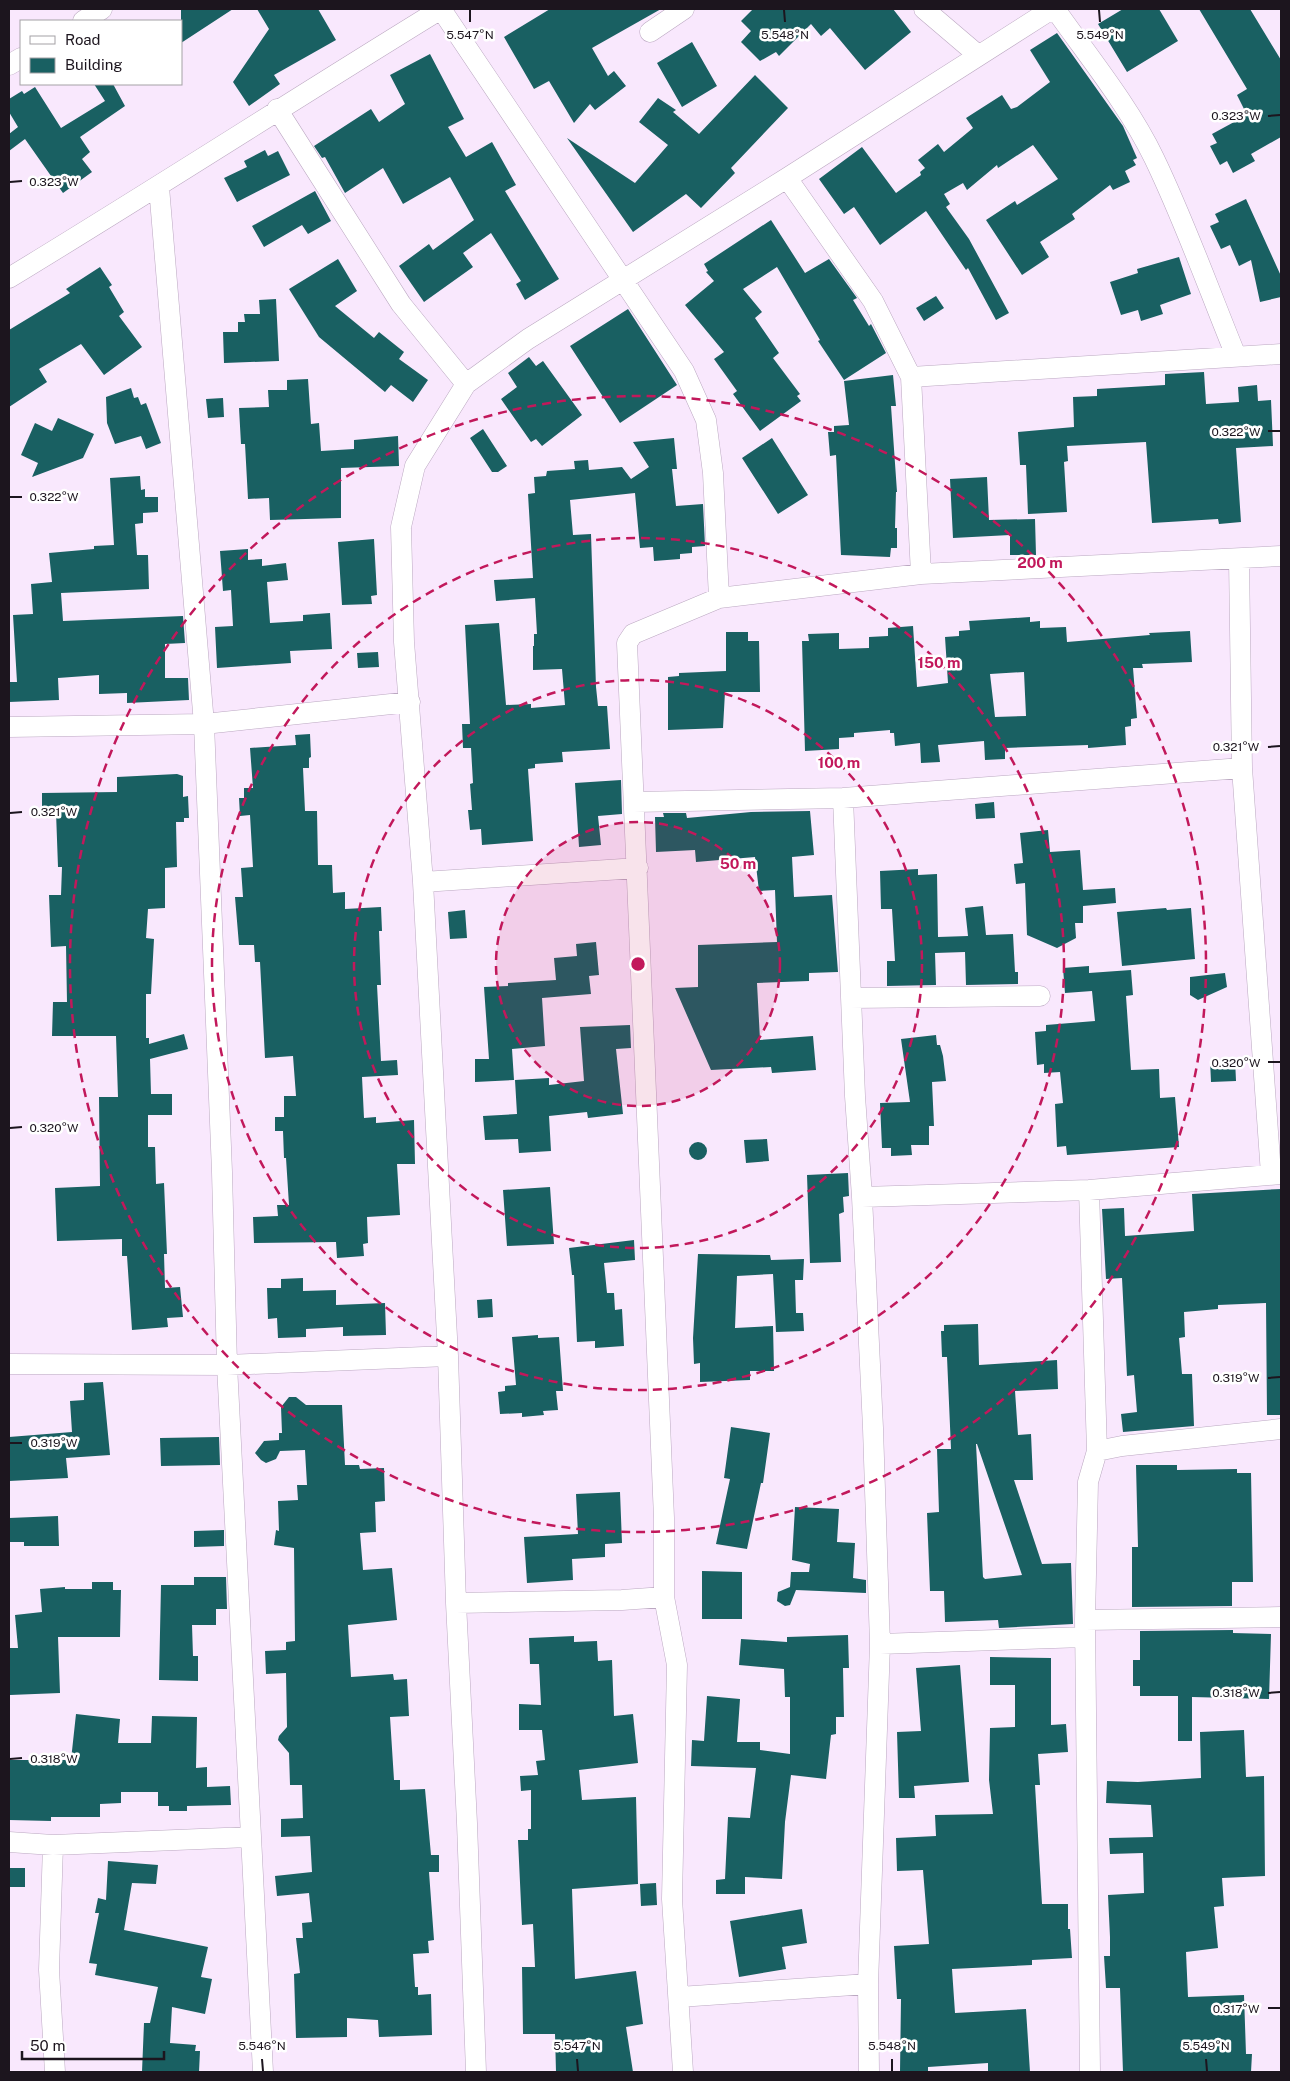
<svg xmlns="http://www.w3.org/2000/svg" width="1290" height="2081" viewBox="0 0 1290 2081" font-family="'Public Sans',sans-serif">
	<rect width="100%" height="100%" fill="#f9e8fd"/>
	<path fill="#196062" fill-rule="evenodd" d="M181,9H233L181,43Z
		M257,9H318L336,40L274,75L280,84L249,106L233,82L269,29Z
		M550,9H661L592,48L608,76L614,71L626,86L595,110L590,104L574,123L549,81L534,89L504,37Z
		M753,9H893L911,32L865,70L830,28L821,36L811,24L779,56L776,52L760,61L741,42L751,31L741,21Z
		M1123,9H1159L1178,41L1127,72L1098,24Z
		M1199,9H1250L1281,60V137L1251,154L1255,161L1233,173L1227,161L1220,165L1210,146L1217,143L1212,134L1247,115L1237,95L1247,89Z
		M1057,33L1123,126L1137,158L1133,160L1136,165L1125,171L1130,182L1113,190L1110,185L1072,214L1075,219L1040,242L1049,257L1022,275L986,220L1015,201L1017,205L1058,179L1033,145L998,168L997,165L967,190L963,183L944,194L950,204L946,207L969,239L1009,313L996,320L968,268L966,270L926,211L880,245L854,207L844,214L819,179L862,147L896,193L921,175L920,172L925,168L918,160L938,144L944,152L973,128L966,118L1002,95L1011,109L1017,107L1050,82L1030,50Z
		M692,42L717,86L682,107L657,63Z
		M430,54L464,119L448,127L466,157L492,142L516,185L505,191L559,279L525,300L516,284L521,281L491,233L463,253L473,267L424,302L399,266L429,244L433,250L474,220L450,177L403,204L383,168L345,193L325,157L322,158L314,146L371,109L379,122L405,104L390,75Z
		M755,75L788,108L731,168L735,173L701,208L686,194L633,232L567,138L635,183L668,145L639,122L658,98L676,110L673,112L699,134Z
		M94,84H113L125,106L80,137L90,152L82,159L92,172L63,193L25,139L9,151V134L18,127L9,112V99L22,91L24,94L35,87L61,128L105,101Z
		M265,150L268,156L278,151L290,175L237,202L224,178L247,167L244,161Z
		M315,191L331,221L308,234L302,225L264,247L252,226Z
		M1246,199L1281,276V297L1260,302L1251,260L1239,266L1230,245L1221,249L1210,226L1219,222L1215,214Z
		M771,220L805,273L829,259L857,298L853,300L869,326L871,324L886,353L844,380L818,341L820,340L777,267L743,289L762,312L755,318L779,353L773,358L800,394L797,396L801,401L760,431L733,394L737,391L714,359L724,352L685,305L714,281L706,272L708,271L704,264Z
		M1179,257L1191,294L1160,305L1163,314L1141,321L1138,310L1121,315L1110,282L1138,273L1137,269Z
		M338,259L357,291L335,306L374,338L379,332L404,352L399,359L428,380L413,402L391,385L385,392L319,337L289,289Z
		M100,267L112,285L109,287L124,312L119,316L142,347L104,375L81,344L39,369L47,382L9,407V330L70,293L66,289Z
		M936,296L944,308L924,321L916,308Z
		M276,299L279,361L224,363L223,332H238V322H245L244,314H260L259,300Z
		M628,309L677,385L620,423L570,346Z
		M529,357L536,366L543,361L582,415L542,446L536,439L531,442L501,399L517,387L508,373Z
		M1204,372L1206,404L1239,402L1238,387L1257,385L1258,401L1271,400L1273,446L1236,448L1241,522L1219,524L1218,519L1152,523L1146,442L1067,446L1068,461L1064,462L1067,512L1028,514L1026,465H1020L1018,432L1074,427L1073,397L1097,396V389L1165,385V374Z
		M893,375L896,406H891L897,492H896L895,528H897V548H891L890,557L841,555L836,455L830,456L828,432H834V426L849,425L844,381Z
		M308,379L311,424L319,423L321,451L354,449V440L398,436L399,466L341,468V518L270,520L269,498L248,499L245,444H241L239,408L269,407L268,390H287V380Z
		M131,388L134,398L138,397L141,405L146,403L161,443L146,449L141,436L115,444L107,423L106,397Z
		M223,398L224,417L208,418L206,399Z
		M58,418L94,434L83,458L32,477L38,463L21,455L35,423L52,431Z
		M483,429L507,466L498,472H492L470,438Z
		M674,438L677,469H672L676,506L703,504L705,546L692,547V553L680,554V559L654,561L653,547L640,548L635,493L570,500L573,535L591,534L596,687L598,706H607L610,749L562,752L563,762L535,764V768L528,769L533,841L482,845L481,829L470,830L468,810H472L470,784L473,783L471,748H463L462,724H470L465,625L499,623L506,705L531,704V708L565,705L562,669L533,670V646H534V634H537L535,598L496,601L494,580L533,578L528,494L535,493L534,477L546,476L547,471L575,469L574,461L588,460L589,470L622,467L631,479L649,467L633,442Z
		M772,438L808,495L778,514L742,458Z
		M140,476L141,490L145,489V497H158V512L143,513V523L135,524L137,555H148L149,589L61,593L63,621L183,616L185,643L165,644V678H188L189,700L127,703V693L99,694V675L58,678L59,700L9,702V682H17L13,615L33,614L31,584L52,582L49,553L94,549V546L114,545L110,478Z
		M987,477L989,520L1035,519L1036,555H1010V535L953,538L950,479Z
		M374,539L377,595L371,596L372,604L342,605L338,542Z
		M248,549V560L262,559V566L286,563L288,580L267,582L270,623L303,621V615L330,613L332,649L290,651L291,663L217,668L215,627L233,626L231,590L223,591L220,551Z
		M1030,617V622L1040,621V628L1066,627L1067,642L1150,635L1149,633L1190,631L1192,662L1142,664L1143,668H1133L1137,718L1131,719V726L1125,727L1126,745L1088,748V745L1005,748V759L985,760L984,741L938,745L940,762L921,763L920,743L895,746L894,733H890V730L854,733V737L839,738V749L805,751L802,641H809L808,634L839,633V649L869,648V637L888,636V628L913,626L917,687L948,683L945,637L959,636V631L970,630L969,621ZM1024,672L1026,716L995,717L990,674Z
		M726,632H748V641H759L760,692H725L723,728L668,730V677L679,676V673L726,671Z
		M378,652L379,667L358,668L357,653Z
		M310,734L311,757L309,758V768H303L305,811H317L318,865H332L333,893L345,892V909L381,907L382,931H379L381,985H377L381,1061L397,1060L398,1075L362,1077L364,1118L376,1117V1123L414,1120L415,1164H397L400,1215L367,1217L368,1243L363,1244L364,1256L337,1258L336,1242L254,1243L253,1217L278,1216L277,1205H289L286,1158H284L283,1131H275V1117H284V1096H296L293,1056L265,1058L260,962H255L254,945H239L235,897H243L241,868L253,867L250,815L240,816L239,798H244V788H253L250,748L296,745L295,735Z
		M177,774L183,776V797L188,796L189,818H184V822H176L177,867L165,868V908L148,909L146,938L154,939L151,994H146V1038H149V1044L184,1034L188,1049L150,1059L151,1094H172V1115H148V1147H155L156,1184L164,1183L167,1254H164L165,1288L180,1287L183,1317L167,1318L168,1327L132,1330L127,1256H122V1239L57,1241L55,1188L100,1186L99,1097H118L116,1036H52L53,1002H67L66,946L51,947L49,895H61L62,867H58L56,812H42V793L117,792V777Z
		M621,780L622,814L598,816L601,845L579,847L575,783Z
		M994,802L995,818L976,819L975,804Z
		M810,811L814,855L792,857L794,897L832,895L838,972L809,973V981L757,983L760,1040L813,1036L816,1070L772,1073L771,1067L711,1070L675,988L698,987V945L777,942L775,890L759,891L755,857L696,862L695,850L656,852L655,817H664L663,813H686L687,818L751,812Z
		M1048,830L1050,852L1080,850L1083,890L1115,888L1116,903L1083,906V923H1075L1076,938L1057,948L1027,935L1025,883L1016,884L1014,864L1023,863L1020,833Z
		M918,869V875L937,874L938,937L968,936L965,908L983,906L986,935L1013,934L1015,972H1018V984L966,985L965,952L935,953L936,985L887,986V961H895L892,909H881L880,871Z
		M1166,908L1167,910L1191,908L1195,959L1122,966L1117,912Z
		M465,910L467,938L450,939L448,912Z
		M596,942L599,975L589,976L591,994L542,998L545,1046L512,1049L514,1080L475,1082V1059H489L484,987L508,986V983L556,980L554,958L577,956L576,944Z
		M1089,966V973L1131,970L1133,995L1126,996L1131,1070L1159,1069L1160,1098L1175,1097L1179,1147L1067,1155L1066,1146L1057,1147L1055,1104L1063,1103L1060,1072L1044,1073V1064L1037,1065L1035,1032L1046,1031V1025L1095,1021L1092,991L1065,993L1063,968Z
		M1225,973L1227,987L1198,1000L1190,995V977Z
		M630,1025L631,1048L616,1049L623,1114L588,1118L587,1112L549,1116L551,1151L519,1153L518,1139L485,1140L483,1116L517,1114L515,1080L549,1078V1085L584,1081L580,1027Z
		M936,1035L937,1045H940L943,1056L946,1081L932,1082L934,1126H929V1145H911L912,1155L891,1156V1148H882L880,1103L910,1102L901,1039Z
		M1235,1059L1236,1081L1211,1082L1210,1060Z
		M767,1139L769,1161L746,1163L744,1140Z
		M689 1151a9 9 0 1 1 18 0a9 9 0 1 1-18 0Z
		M848,1173L849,1196L843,1197L844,1212L839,1214L841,1262L810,1263L807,1175Z
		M550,1187L554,1244L507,1246L503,1190Z
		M1281,1189V1415H1267L1266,1303L1218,1305V1309L1184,1312L1185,1337L1179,1338L1182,1374H1192L1194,1426L1123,1432L1121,1414L1137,1412L1134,1375L1127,1376L1122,1278L1106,1279L1102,1209L1124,1208L1125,1236L1194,1231L1192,1194Z
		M634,1240L635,1260L604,1263L607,1293H614L615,1310L622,1309L624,1346L595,1348V1341L577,1342L574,1275H572L569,1248Z
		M698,1254L770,1255L771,1260L804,1259L803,1280H795L796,1313H803L804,1331L776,1332L773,1274L737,1276L735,1328L773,1326L774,1371H750V1380L700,1382V1363L694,1364L693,1338Z
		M303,1278V1291L336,1290V1305L385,1303L386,1335L343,1336V1327L306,1329V1337L278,1338L277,1318L268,1319L267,1288H281V1279Z
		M492,1299L493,1317L478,1318L477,1300Z
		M978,1324L979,1365L1057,1360L1058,1389L1015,1391L1018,1435L1031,1434L1033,1480H1014L1042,1564L1071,1563L1073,1624L999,1628L998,1620L945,1622L944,1591H930L927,1513L939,1512L937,1449H951L947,1357H942L941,1331H944V1325ZM976,1444H977L1022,1575L985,1579L983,1577Z
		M538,1335V1338L559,1337L563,1391H556L558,1410L543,1411L544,1415L522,1417V1413L500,1414L498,1392L505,1391V1386L516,1385L512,1337Z
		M103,1382L110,1455L66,1458L68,1478L9,1481V1437L72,1432L70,1401L84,1400V1383Z
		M289,1397H296L306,1405H342L345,1465H359L360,1469L384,1468L385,1501L375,1502L376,1532L360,1533L363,1570L392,1568L397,1620L348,1625L351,1677L393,1674L394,1680L407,1679L409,1716L390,1717L394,1780H400V1790L425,1789L431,1855H439V1872H429L434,1940L428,1941L429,1953L413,1954L415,1987H418V1995L431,1994L432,2035L379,2037L378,2020L347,2018V2037L296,2038L294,1974L300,1973L296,1938H303L302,1923L312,1922L309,1893L277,1896L275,1876L312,1872L310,1836L281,1837V1819L303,1818L302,1785H290L289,1753L278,1740L279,1736L287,1727L286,1673L266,1674L265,1651L286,1650V1642L295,1641L294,1548L274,1545L276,1530L279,1531L278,1501L298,1500L297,1485H307L305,1450L280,1451L276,1459L266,1463L261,1460L255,1453L264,1441L279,1440V1433H282L281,1407Z
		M731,1427L770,1433L763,1483H761L747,1549L716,1544L730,1479L724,1478Z
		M219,1437L220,1465L161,1466L160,1438Z
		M1136,1465H1177V1470L1237,1469V1473H1251L1253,1582H1232V1606L1132,1607V1547H1138Z
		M620,1492L622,1543L605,1544V1557L572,1559L573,1580L527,1583L524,1537L578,1534L576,1494Z
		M795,1507L839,1509L837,1542L855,1543L853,1578L866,1580V1593L796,1590L790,1605L785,1606L777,1601L778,1592L790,1587L791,1572H809L810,1564L792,1560Z
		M58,1516L59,1546H24V1542H9V1518Z
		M224,1530V1546L194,1547V1531Z
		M702,1571L742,1572V1619H702Z
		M194,1577H226L227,1609H216V1625H192L193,1656H198V1681L159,1680L161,1585H194Z
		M92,1582H113V1590H121L120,1637H58L60,1693L10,1695L9,1648H18L15,1615L42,1612L40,1589L65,1587V1589H92Z
		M1233,1630V1633L1271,1634L1269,1699L1192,1697V1741H1178V1696H1140V1686H1133V1660H1140V1631Z
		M848,1635L849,1668H843L844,1717H836V1734L831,1735L826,1779L791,1775L785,1822L782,1879L745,1877V1894H716V1880L725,1879L728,1817L750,1818L756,1768L691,1766L692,1740L704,1741L707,1696L740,1699L737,1742H760V1750L790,1754V1697H785L784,1669L739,1665L741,1639L787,1642V1637Z
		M574,1636V1642L597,1641L598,1661L612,1660L614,1716L633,1714L638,1763L579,1770L582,1800L636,1797L638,1884L572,1889L575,1979L636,1971L643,2024L626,2027L633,2072H556L555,2034H523L522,1967H535L533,1924L522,1925L518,1840H528V1829H531V1790L521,1791L520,1776L538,1775L536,1761L545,1760L542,1730H519V1704L541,1705L539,1664H530L529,1638Z
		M990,1657L1051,1658V1725L1066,1724L1068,1752L1038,1754L1040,1785H1035L1042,1904H1068V1929H1070L1072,1958L1032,1960V1965L952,1969L955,2013L1026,2009L1030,2072H988V2063L928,2067V2072H900L901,1999H897L894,1946L929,1944L923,1870L897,1871L896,1838L936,1836L935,1815L993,1814L989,1780L990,1728L1015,1727V1685H990Z
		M960,1665L969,1782L914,1786L915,1798H899L897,1732L921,1731L916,1668Z
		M76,1714L120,1719L118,1743H151L152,1716L197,1717L196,1768L207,1767V1787L230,1786L231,1805L187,1806V1811H169V1806H158V1792H121V1803L100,1804V1817H51V1821L9,1820V1760H71Z
		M1244,1730L1246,1777L1264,1776L1265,1876L1222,1878L1224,1906L1214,1907L1218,1948L1186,1952L1188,1997L1244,1995L1246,2054H1252L1251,2072H1123L1120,1988H1106L1104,1956H1110V1937L1108,1895L1144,1893L1143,1853L1110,1854L1109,1838L1153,1837L1151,1805L1106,1803L1107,1781L1138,1782L1201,1778L1200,1732Z
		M108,1861L158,1865L156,1884L132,1883L124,1930L208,1947L201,1977L212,1979L205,2014L172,2007L170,2043L196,2045L195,2051H200L199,2072H142L144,2023H150L158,1987L95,1975L97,1964L89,1963L99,1913H95L98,1898L106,1900Z
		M9,1868H25V1887H9Z
		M656,1883L657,1905L641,1906L640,1884Z
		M802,1909L807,1943L782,1947L786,1969L739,1977L730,1921Z"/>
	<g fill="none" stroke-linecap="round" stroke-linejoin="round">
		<defs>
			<path id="street" d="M441,9L684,371L706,420L713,473L719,598
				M924,9L978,55
				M1055,9C1088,56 1129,106 1154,158C1185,222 1209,290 1236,356
				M83,21L102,9
				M650,32L684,9
				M9,65L21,58
				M277,109L401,304L466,384
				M787,178L873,301L911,377L921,574
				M159,187L204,724L222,1172L227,1365L263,2072
				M9,278C154,190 296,98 441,9
				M911,377L1281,354
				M1239,559L1242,768L1271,1174
				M9,727L204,724L410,702
				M843,798L855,1096L862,1197L873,1428L880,1644L868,1984L869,2072
				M634,802L843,798L1242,768
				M423,882L638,868
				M851,998L1040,996
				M1089,1190L1097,1451L1088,1482L1085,1620L1090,2072
				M862,1197L1089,1190L1281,1174
				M9,1364L227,1365L448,1356
				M1097,1451L1122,1446L1281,1429
				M456,1603L622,1600L664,1597
				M1085,1620L1281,1617
				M880,1644L1085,1637
				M9,1842L53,1845L249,1837
				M53,1845L49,1970L55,2072
				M679,1997L868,1984
				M476,2072L467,1823L456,1603L448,1356L423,882L404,642L401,527L415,466L466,384L528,339L787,178L1052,9
				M683,2072L672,1899L677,1665L664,1597V1518L627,643L633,634L719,598L921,574L1281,556"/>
		</defs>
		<use href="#street" stroke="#bba8c1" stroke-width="21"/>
		<use href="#street" stroke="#fff" stroke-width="20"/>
	</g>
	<path fill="none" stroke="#1c151e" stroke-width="2" d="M470,10V22M784,10L785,22M1099,10L1100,22M1268,116L1280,115M10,182L22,181M1268,431H1280M10,497H22M1268,747L1280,746M10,813L22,812M1268,1062H1280M10,1128L22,1127M1268,1378L1280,1377M10,1443H22M1268,1693L1280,1692M10,1759L22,1758M1268,2008H1280M262,2059L263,2071M577,2059L578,2071M892,2059V2071M1206,2059L1207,2071"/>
	<circle cx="638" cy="964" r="142" fill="#c2185b" fill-opacity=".12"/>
	<g fill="none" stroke="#c2185b" stroke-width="2.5" stroke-dasharray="9 6">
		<circle cx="638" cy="964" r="142"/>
		<circle cx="638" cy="964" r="284"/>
		<circle cx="638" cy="964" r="426"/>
		<circle cx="638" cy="964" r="568"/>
	</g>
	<g font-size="12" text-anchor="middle" fill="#1c151e" stroke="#fff" stroke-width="5" stroke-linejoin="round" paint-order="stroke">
		<text x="470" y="39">5.547°N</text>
		<text x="785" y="39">5.548°N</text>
		<text x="1100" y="39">5.549°N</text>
		<text x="1236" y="120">0.323°W</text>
		<text x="54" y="186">0.323°W</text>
		<text x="1236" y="436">0.322°W</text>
		<text x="54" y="501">0.322°W</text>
		<text x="1236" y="751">0.321°W</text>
		<text x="54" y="816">0.321°W</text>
		<text x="1236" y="1067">0.320°W</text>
		<text x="54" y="1132">0.320°W</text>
		<text x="1236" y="1382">0.319°W</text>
		<text x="54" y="1447">0.319°W</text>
		<text x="1236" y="1697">0.318°W</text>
		<text x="54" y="1763">0.318°W</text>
		<text x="1236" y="2013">0.317°W</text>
		<text x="262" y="2050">5.546°N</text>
		<text x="577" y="2050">5.547°N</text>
		<text x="892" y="2050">5.548°N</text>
		<text x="1206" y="2050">5.549°N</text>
	</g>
	<circle cx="638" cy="964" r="8" fill="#c2185b" stroke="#fff" stroke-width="2.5"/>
	<g font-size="15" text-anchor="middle" font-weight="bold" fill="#c2185b" stroke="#fff" stroke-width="5" stroke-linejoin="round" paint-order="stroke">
		<text x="1040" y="568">200 m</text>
		<text x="939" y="668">150 m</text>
		<text x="839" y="768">100 m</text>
		<text x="738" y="869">50 m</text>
	</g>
	<rect width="1290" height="2081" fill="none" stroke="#1c151e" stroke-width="20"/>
	<rect x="20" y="20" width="162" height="65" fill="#ffffff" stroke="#a4a1a5"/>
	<rect x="30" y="36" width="25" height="8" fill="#ffffff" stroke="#a4a1a5"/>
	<text x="65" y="45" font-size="15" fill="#1c151e">Road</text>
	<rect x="30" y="58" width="25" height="15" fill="#196062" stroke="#a4a1a5"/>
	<text x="65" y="70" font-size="15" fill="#1c151e">Building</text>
	<path d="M22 2051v8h142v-8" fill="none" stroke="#1c151e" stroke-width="2.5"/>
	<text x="30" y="2051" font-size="15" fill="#1c151e" stroke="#ffffff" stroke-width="4" paint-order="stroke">50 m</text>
</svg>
